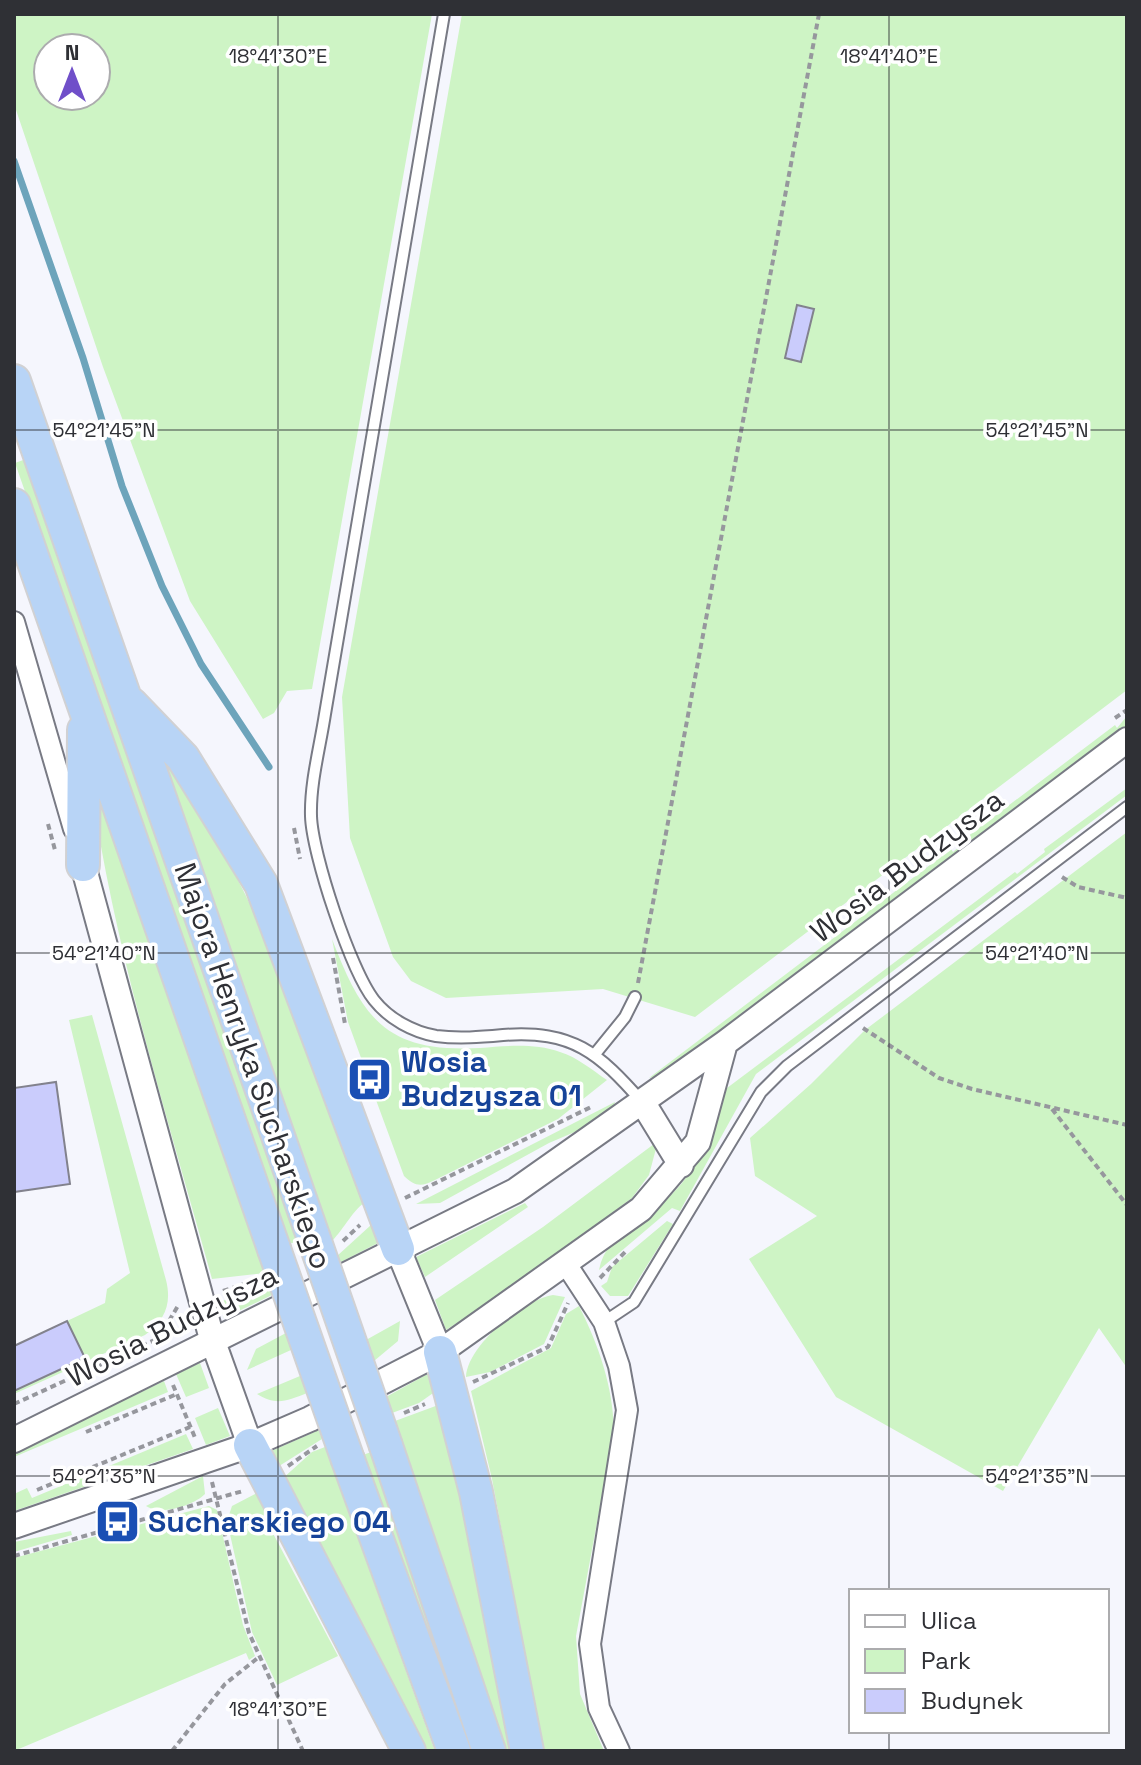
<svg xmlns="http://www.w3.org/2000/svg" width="1141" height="1765" viewBox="0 0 1141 1765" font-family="'Space Grotesk',sans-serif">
	<rect width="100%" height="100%" fill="#f5f6fd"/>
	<path fill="#cef4c5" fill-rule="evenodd" d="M14,14H432L312,689L287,691L274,713L263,719L190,601L103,367L14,104ZM48,48H96V96H48Z
		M462,14H1127V690L695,1017L603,989L446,998L411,981L393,957L350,838L342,697Z
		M26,459L298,1241L289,1244L15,463Z
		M1127,716V725L663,1074L649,1078L951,849L953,852L960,846L959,843L1115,725L1117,728Z
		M1127,752V757L740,1048L750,1037Z
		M164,759C261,889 310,1051 367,1201C354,1208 344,1229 332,1241Z
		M95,783L265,1273L212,1279C167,1115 115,953 91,785Z
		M1127,788V795L756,1074L680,1211L672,1208L599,1270C607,1228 658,1214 682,1183C702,1158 707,1127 715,1097L1015,872L1017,874L1045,852L1044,849Z
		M1127,832V1368L1099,1328L1003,1491L836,1397L749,1259L817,1216L755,1176L750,1138L811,1084L865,1030Z
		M332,939C363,1020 387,1053 480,1048C506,1046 534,1043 560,1052C577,1057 592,1070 607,1080L558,1119L433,1181C421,1187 414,1186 404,1176L369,1081L375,1078L370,1065L364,1066L348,1022Z
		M92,1015L166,1280C172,1304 165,1320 145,1335L14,1394V1391L85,1358L67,1321L105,1303L107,1289L130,1273L69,1020Z
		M615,1102L612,1111L598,1122L549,1143L440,1203L416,1204Z
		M658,1141L649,1175L632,1198L513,1287L446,1330L435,1300L543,1227Z
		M525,1203L528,1207L425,1277L416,1257Z
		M667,1221L673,1224L628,1296H610L601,1286L607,1282L612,1267Z
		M371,1225L378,1243L339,1263L337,1256Z
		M269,1285L272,1295L224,1318L219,1302Z
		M553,1295L565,1297L544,1344L490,1372L466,1377C467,1346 523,1300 553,1295Z
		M579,1306C599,1346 613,1386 614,1431L576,1636L580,1694L604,1751H543L492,1479L471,1391L551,1348L566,1314Z
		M400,1321L398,1341L374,1361L366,1340Z
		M286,1333L291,1350L247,1370L256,1349Z
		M200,1363L209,1388L186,1397L176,1374Z
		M431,1372L436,1391L419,1403L392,1413L386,1397Z
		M300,1376L307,1393C287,1401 276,1406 257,1394Z
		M164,1381L168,1392L14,1457V1453Z
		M441,1404L514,1751H504L395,1421Z
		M218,1408L230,1436L206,1445L195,1418Z
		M319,1430L322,1439L276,1468L269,1452Z
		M186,1434L193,1449L14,1511V1494L27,1488L32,1498Z
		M325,1447L435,1751H424L281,1480L312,1452Z
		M371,1452L473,1751H468L363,1455Z
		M203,1476L205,1494C193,1506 160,1516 146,1506Z
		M257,1493L272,1522L268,1524L338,1656L277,1685L252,1632L227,1521L232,1506Z
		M209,1506L217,1510L243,1625L255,1656L249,1660L246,1653L14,1751V1558Z
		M71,1531L72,1535L14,1552V1542Z"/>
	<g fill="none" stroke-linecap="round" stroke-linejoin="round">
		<path stroke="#6da4bb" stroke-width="7" d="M14,161L83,358L122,486L162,586L201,664L269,767"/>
	</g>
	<path fill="#caccfc" stroke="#82828d" stroke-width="2" d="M797,305L814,309L801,362L785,358Z
		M56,1082L70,1184L14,1192V1088Z
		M67,1321L85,1358L14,1391V1346Z"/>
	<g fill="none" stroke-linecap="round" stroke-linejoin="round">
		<defs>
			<path id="service" d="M444,14L325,714C320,747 310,783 311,816C312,854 351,971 374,1000C389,1019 413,1032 436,1036C459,1039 481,1037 503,1035C573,1030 598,1052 643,1103
				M595,1054L625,1017L635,997
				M604,1322L634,1302L761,1092L787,1066L1127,807"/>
			<path id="minor" d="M14,622L74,829
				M566,1264L604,1322L619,1366L627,1410L590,1644L599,1708L619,1751"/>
			<path id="tertiary" d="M83,865L212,1339L250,1445
				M643,1103L681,1165
				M398,1249L440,1352
				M14,1440L515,1191L725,1043L1127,740
				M14,1526L250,1445L310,1419L440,1352L641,1209L698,1142L725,1043"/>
			<path id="trunk" d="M14,381L313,1236
				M14,505L274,1249
				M131,704L183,758L261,884L398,1249
				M83,865L84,730
				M440,1352L476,1492L527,1751
				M250,1445L409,1751
				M386,1446L489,1751
				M348,1460L454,1751"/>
		</defs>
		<use href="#service" stroke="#787a84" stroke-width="14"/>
		<use href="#minor" stroke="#787a84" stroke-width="24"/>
		<use href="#tertiary" stroke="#787a84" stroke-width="28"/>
		<use href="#trunk" stroke="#d1d1d3" stroke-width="36"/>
		<path stroke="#96979d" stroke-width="4" stroke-dasharray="6 4" stroke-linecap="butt" d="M1115,718L1127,710
			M48,824L55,850
			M294,828L300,859
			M1062,877L1078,887L1127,898
			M333,958L345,1024
			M638,983L819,14
			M863,1028L939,1078L972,1089L1127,1125
			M1052,1109L1127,1205
			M405,1198L591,1107
			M343,1241L360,1225
			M600,1278L627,1250
			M223,1291L256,1280
			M159,1338L179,1304
			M473,1382L548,1347L568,1303
			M173,1385L196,1440
			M14,1404L159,1338
			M404,1413L425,1404
			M86,1432L177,1394
			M288,1466L317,1446
			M212,1482L249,1633L303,1751
			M37,1490L190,1427
			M14,1556L243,1491
			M172,1751L225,1684L259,1657"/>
		<use href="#service" stroke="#fff" stroke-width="10"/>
		<use href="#minor" stroke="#fff" stroke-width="20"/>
		<use href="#tertiary" stroke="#fff" stroke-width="24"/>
		<use href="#trunk" stroke="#b8d4f6" stroke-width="32"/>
		<defs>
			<path id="trunk-bridge" d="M313,1236L386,1446
				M274,1249L348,1460"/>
		</defs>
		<use href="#trunk-bridge" stroke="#d1d1d3" stroke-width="36" stroke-linecap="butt"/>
		<use href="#trunk-bridge" stroke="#b8d4f6" stroke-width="32"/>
	</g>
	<path fill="none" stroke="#2f3035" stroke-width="2" stroke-opacity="0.45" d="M278,14V1751M889,14V1591M14,430H1127M14,953H1127M14,1476H1127M889,1731V1751"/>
	<defs>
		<symbol id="bus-square" viewBox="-11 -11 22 22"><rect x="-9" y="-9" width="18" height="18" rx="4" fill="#1a4fb4" stroke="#fff"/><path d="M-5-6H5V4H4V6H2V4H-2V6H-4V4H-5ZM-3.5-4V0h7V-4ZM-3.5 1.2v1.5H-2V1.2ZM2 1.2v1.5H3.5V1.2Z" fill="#fff"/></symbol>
	</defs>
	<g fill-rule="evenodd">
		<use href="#bus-square" x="344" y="1054" width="51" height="51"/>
		<use href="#bus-square" x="92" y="1496" width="51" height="51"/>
	</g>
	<g text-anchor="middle" stroke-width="7" stroke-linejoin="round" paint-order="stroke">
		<g font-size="30" fill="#2f3035" stroke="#fff">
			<text transform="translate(907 866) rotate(-37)" y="10">Wosia Budzysza</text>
			<text transform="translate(253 1066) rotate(71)" y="10">Majora Henryka Sucharskiego</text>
			<text transform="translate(172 1326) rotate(-27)" y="10">Wosia Budzysza</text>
		</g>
		<g font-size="30" font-weight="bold" fill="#164399" stroke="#fff" text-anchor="start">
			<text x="401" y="1072">Wosia<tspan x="401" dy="34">Budzysza 01</tspan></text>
			<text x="148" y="1532">Sucharskiego 04</text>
		</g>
	</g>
	<g font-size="20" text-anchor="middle" fill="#2f3035" stroke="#fff" stroke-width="7" stroke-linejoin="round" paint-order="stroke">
		<text x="278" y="63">18°41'30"E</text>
		<text x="889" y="63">18°41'40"E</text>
		<text x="104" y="437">54°21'45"N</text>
		<text x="1037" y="437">54°21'45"N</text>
		<text x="104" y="960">54°21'40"N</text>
		<text x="1037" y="960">54°21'40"N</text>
		<text x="104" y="1483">54°21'35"N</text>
		<text x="1037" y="1483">54°21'35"N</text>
		<text x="278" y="1716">18°41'30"E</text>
	</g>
	<rect width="1141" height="1765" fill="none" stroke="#2f3035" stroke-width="32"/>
	<rect x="849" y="1589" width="260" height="144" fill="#ffffff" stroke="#acacae" stroke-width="2"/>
	<rect x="865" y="1615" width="40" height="12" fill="#ffffff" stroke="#acacae" stroke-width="2"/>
	<text x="921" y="1629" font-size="24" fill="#2f3035">Ulica</text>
	<rect x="865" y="1649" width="40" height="24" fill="#cef4c5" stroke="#acacae" stroke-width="2"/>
	<text x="921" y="1669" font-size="24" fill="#2f3035">Park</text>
	<rect x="865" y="1689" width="40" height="24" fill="#caccfc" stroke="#acacae" stroke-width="2"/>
	<text x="921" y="1709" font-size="24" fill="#2f3035">Budynek</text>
	<g transform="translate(72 72)"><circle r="38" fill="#ffffff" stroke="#acacae" stroke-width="2"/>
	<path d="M0-6L14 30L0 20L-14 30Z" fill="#704fc9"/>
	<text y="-12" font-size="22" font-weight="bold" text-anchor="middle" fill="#2f3035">N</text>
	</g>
</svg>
